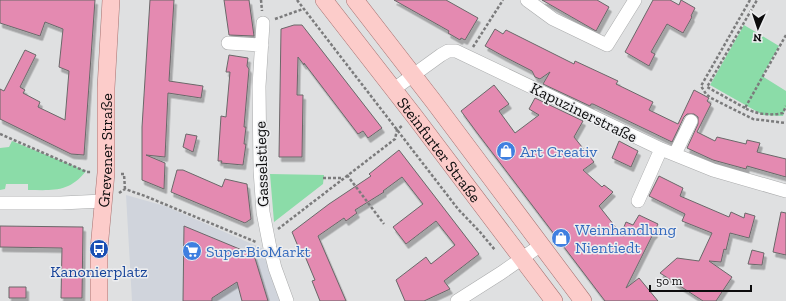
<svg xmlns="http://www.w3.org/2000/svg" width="786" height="301" viewBox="0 0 786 301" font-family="'Zilla Slab',serif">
	<defs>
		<filter id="shadow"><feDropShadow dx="2.5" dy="4.5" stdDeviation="0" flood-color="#0004"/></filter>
	</defs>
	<rect width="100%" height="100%" fill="#dfe0e1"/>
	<path fill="#d0d4dc" d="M126,195L165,206L266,250L281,301H132Z"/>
	<path fill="#8bdca8" d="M744,25L779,46L762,76L786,91V107L783,116L763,115L710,85Z
		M12,141L86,171C69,193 52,190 28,190V184H6L5,189L0,190V148L9,147Z
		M270,174L324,175L323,184L274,222Z"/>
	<path fill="#e48ab1" stroke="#6a6869" filter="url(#shadow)" d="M0,0H95L84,155L71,154L0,119V89L4,91L25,50L36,55L20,87L25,90L23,93L40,102L38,107L65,120L69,71L59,67L63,29L45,22L40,36L0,23Z
		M150,0H174L169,81L203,86L201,98L168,93L165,157L146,155L165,163L164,189L142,180V127Z
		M224,0H249L254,36L229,35Z
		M394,0H446L478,18L465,40L461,38L460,40L448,33L449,31Z
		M542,0H597L609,7L596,31Z
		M653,0H670L679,5L681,0L695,8L691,16L692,17L683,33L667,24L651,52L655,54L649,66L625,52Z
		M294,25H302L382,128L368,138L363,131L358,134L304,63V65L298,57L297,95H303L302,157H279L281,29Z
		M495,29L503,34L506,30L574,64L575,61L618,81L616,84L653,102L649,110L678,124L694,90L709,98L707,101L711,104L697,132L715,141L717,137L746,144L747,140L760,143L757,152L786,159V177L747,166L746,169L713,160L687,148L698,124V117L694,114H687L684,117L672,142L593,104H591L590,106L543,84L550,72L540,79L535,77L532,71L503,56L485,46Z
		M229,55L248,58L247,66L249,69L244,127H246L244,144H246L243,165L221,163L222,161H218L221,116L226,117L230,72H226Z
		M494,85L509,104L499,111L515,133L539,115L529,109L535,98L583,121L574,137L594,162L583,170L602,187L604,185L613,192L599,206L621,234L626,222L633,225L639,215L658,224L655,230V233L652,236L626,288L639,278L658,301H605L475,130L461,111Z
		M186,134L197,136L193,152L183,147Z
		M619,141L638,151L631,167L612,158Z
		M399,150L479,254L444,281L450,289L424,301H405L396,280L426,257L431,264L455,245L436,221L406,244L393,227L423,204L402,177L383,191L384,192L355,210L357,213L346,221L344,218L318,236L346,301H320L312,281L315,280L302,249L300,251L292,232L329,204L371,176L369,174Z
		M177,170H183L222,187L225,179L247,184L251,219L245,223L171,192Z
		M659,176L683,188L680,196L729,217L731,212L744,218L745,213L755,216L749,238L730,233L726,250L724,249L721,262L709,261L732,277L716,301H703L660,273L677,258L699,261L712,233L682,221L685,214L649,196Z
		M781,212L786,213V255L773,252Z
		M0,226L83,227L82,298H61L62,248L0,247Z
		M184,226L254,255L268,301H242L237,282L212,298V301H183Z
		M752,250L764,253L762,265L748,264Z
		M9,287H26V298H9Z"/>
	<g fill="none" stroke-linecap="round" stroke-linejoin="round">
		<defs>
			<path id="minor" d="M527,0L553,19L607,45L635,0
				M263,23L259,86L260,170L263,212L270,248L275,268L287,301
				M228,43L262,45
				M394,89L441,55L448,51H456L661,149L713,170L786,191
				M675,154L691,121
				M638,201L661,149
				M0,203H61L103,201
				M457,301L501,273L541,245"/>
			<g id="major">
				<path id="s1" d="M324,0L415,117L554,301"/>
				<path d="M355,0L434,102L583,301"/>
				<path id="s2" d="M99,301V249L106,173V88L111,0"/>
			</g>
		</defs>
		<use href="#minor" stroke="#aaabac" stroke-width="14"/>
		<use href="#major" stroke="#a67271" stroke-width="18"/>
		<path stroke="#7b7b7c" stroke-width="2.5" stroke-dasharray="3 2" stroke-linecap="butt" d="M261,0L262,11
			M297,0L458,209L480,232L495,250
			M750,0L701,86L706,94L711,98L753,119L786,123
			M275,19L303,9
			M786,35L745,108C755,114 771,116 783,113L786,106
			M473,47L503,0
			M745,108L707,87L757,0
			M0,134L87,172H92
			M121,174H124L125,189
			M347,175L384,224
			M323,178H343
			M119,193L125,189L145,196L256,242
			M278,229L395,139L397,130L403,125"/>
		<use href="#minor" stroke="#fff" stroke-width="13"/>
		<use href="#major" stroke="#fcccca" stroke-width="17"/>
	</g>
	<defs>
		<symbol id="shop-disc" viewBox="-11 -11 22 22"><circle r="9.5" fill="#3f7fe0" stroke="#ecedef"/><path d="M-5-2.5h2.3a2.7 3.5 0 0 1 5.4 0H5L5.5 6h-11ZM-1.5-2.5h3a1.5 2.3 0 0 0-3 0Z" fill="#fff"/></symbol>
		<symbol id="bus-disc" viewBox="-11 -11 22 22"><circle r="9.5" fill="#1a4fb4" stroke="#ecedef"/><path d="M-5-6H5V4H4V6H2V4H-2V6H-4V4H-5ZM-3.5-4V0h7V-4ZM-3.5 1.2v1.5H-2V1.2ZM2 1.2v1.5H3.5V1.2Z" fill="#fff"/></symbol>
		<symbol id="supermarket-disc" viewBox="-11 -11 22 22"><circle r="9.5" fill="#3f7fe0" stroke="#ecedef"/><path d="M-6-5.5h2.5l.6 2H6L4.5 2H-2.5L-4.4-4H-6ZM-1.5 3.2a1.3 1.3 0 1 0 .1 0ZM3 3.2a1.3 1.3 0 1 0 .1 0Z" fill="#fff"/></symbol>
	</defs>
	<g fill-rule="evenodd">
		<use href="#shop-disc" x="495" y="140" width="22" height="22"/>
		<use href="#shop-disc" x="550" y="227" width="22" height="22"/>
		<use href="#bus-disc" x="88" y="238" width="22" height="22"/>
		<use href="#supermarket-disc" x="181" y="240" width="22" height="22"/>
	</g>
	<g text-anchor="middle" stroke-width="3" stroke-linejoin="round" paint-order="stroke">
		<g font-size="16" fill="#0b0b0c" stroke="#ecedef">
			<text transform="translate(584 112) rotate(26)" y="6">Kapuzinerstraße</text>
			<text dy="6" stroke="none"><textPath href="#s2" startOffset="151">Grevener Straße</textPath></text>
			<text dy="6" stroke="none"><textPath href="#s1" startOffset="189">Steinfurter Straße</textPath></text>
			<text transform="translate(261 164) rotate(-92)" y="6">Gasselstiege</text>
		</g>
		<g font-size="16" fill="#366cbe" stroke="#ecedef" text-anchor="start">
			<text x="520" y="157">Art Creativ</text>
			<text x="575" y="235">Weinhandlung<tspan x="575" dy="18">Nientiedt</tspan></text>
			<text x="206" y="257">SuperBioMarkt</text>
		</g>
		<g font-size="16" fill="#164399" stroke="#ecedef">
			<text x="99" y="277">Kanonierplatz</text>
		</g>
	</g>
	<g transform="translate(758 28) rotate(183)" stroke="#ecedef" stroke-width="3" paint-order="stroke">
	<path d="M0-3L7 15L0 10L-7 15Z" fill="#0b0b0c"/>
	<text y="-6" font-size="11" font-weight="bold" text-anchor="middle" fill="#0b0b0c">N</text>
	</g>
	<path d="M650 285v6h101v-6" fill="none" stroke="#0b0b0c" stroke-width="2"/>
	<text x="656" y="285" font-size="12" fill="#0b0b0c" stroke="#ecedef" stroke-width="3" paint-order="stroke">50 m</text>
</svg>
